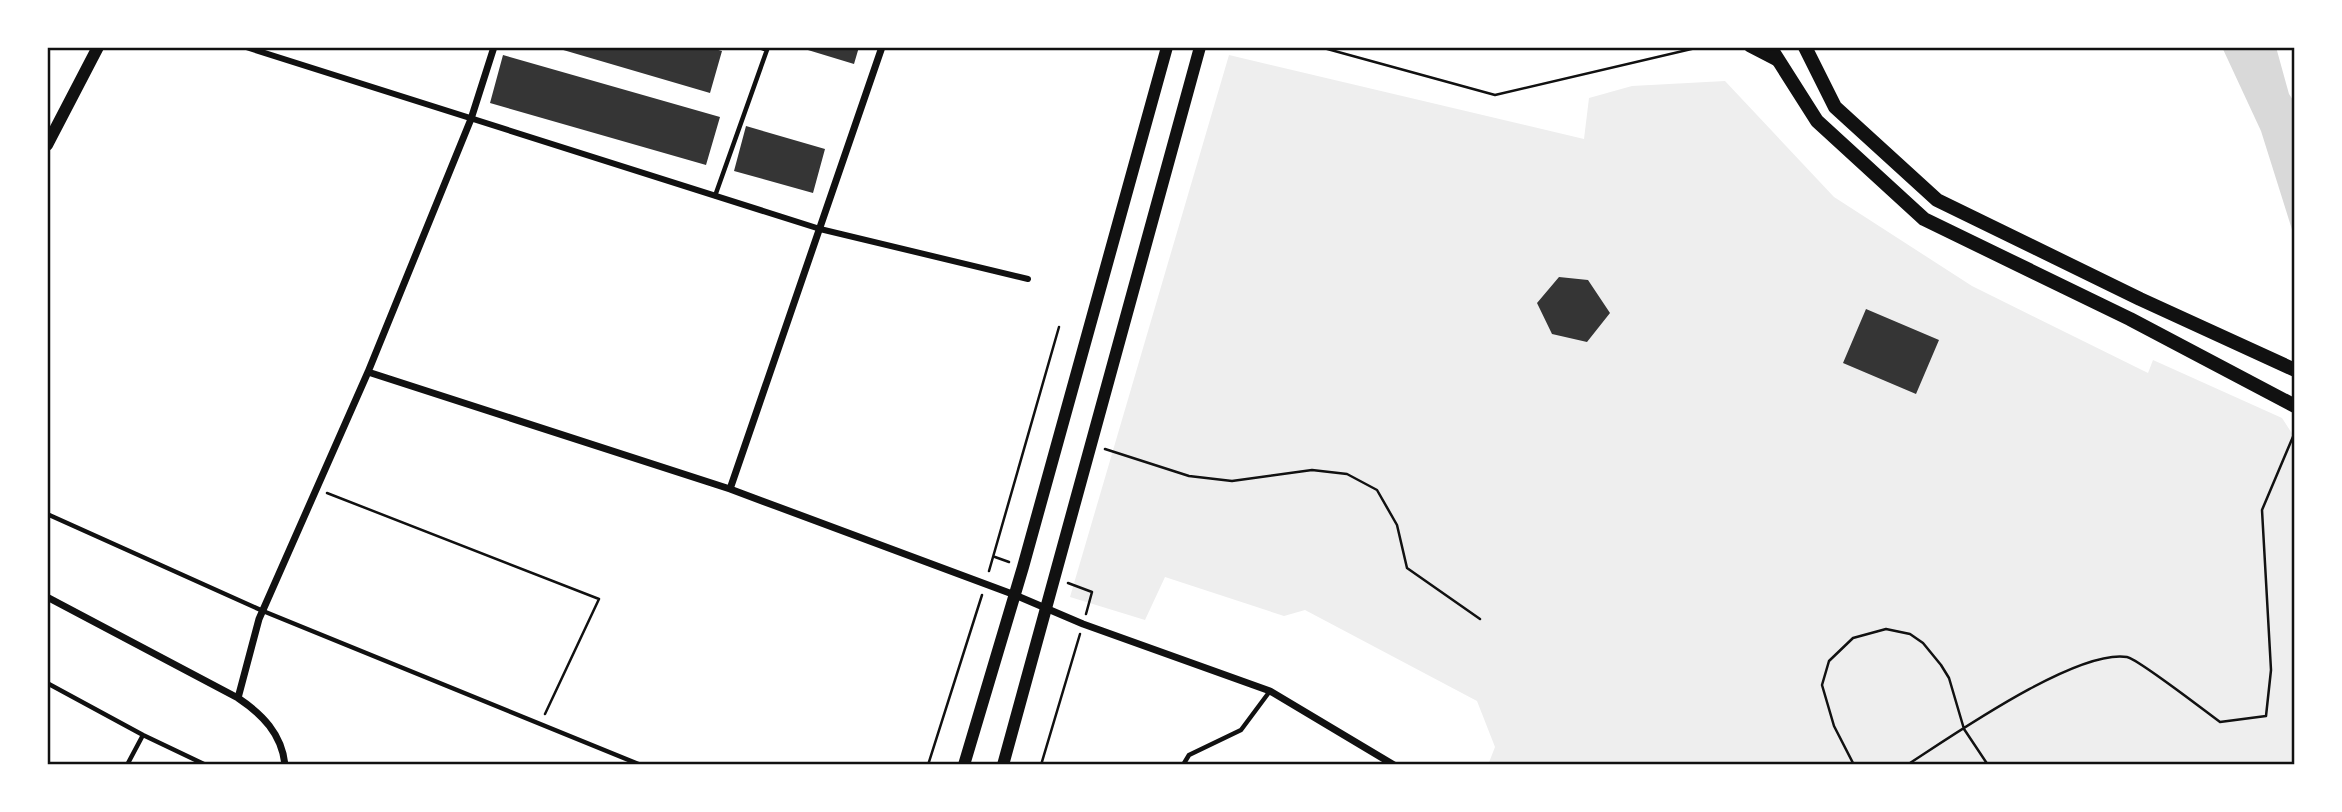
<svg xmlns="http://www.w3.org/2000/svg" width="2342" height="812" viewBox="0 0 2342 812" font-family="Cabin,sans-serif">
	<rect width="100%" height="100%" fill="#fff"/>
	<path fill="#eee" d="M1229,55L1584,139L1589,98L1632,86L1725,81L1834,197L1972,286L2148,373L2153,360L2282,418L2295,438V765H1488L1495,747L1477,701L1305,610L1284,616L1165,577L1145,620L1070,597Z"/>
	<path fill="#d9d9d9" d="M2222,47H2276L2289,94L2295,103V239L2261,131Z"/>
	<path fill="#353535" d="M553,47H708L722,51L710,93Z
		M798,47H859L854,64Z
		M503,55L720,117L706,165L490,103Z
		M746,126L825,149L813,193L734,171Z
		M1559,277L1588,280L1610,313L1587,342L1552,334L1537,303Z
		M1866,309L1939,340L1916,394L1843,363Z"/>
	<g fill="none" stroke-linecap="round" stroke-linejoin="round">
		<path stroke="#111" stroke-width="2.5" d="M1320,47L1495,95L1700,47
			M1105,449L1189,476L1232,481L1312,470L1347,474L1377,490L1397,525L1407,568L1480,619
			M327,493L599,599L545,714
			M995,557L1009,562
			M989,571L1059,327
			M1068,583L1092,592L1086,614
			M928,765L982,595
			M1041,765L1080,634
			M1854,765L1834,726L1822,685L1829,661L1853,638L1886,629L1910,634L1923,643L1941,665L1949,678L1964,729L1988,765
			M1907,765C1952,736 2076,649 2127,657C2138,659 2205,711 2220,722L2266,716L2271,670L2262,510L2295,432"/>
		<path stroke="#111" stroke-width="4.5" d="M759,47L767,50
			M715,196L768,47
			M47,514L263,611L641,765
			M47,683L143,735L206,765
			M127,765L143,735
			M1183,765L1189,755L1241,730L1270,691"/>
		<path stroke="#111" stroke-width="6" d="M246,47L820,229L1028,279"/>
		<path stroke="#111" stroke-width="7" d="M368,372L730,489L1015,595L1083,624L1270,691L1394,765
			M730,489L882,47
			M47,597L238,698C262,714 282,734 285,765
			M238,698L259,619L368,372L471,119L494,47"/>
		<path stroke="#111" stroke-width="10" d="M1749,47L1778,62"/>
		<path stroke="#111" stroke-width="12" d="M47,145L98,47
			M964,765L1023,567L1167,47
			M1003,765L1200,47"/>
		<path stroke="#111" stroke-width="14" d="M1770,47L1817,121L1924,219L2130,319L2295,406
			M1805,47L1835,107L1937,200L2140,299L2295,370"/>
	</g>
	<rect width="2342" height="812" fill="none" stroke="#ffffff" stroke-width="98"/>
	<rect x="49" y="49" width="2244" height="714" fill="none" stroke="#111" stroke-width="2.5"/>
</svg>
